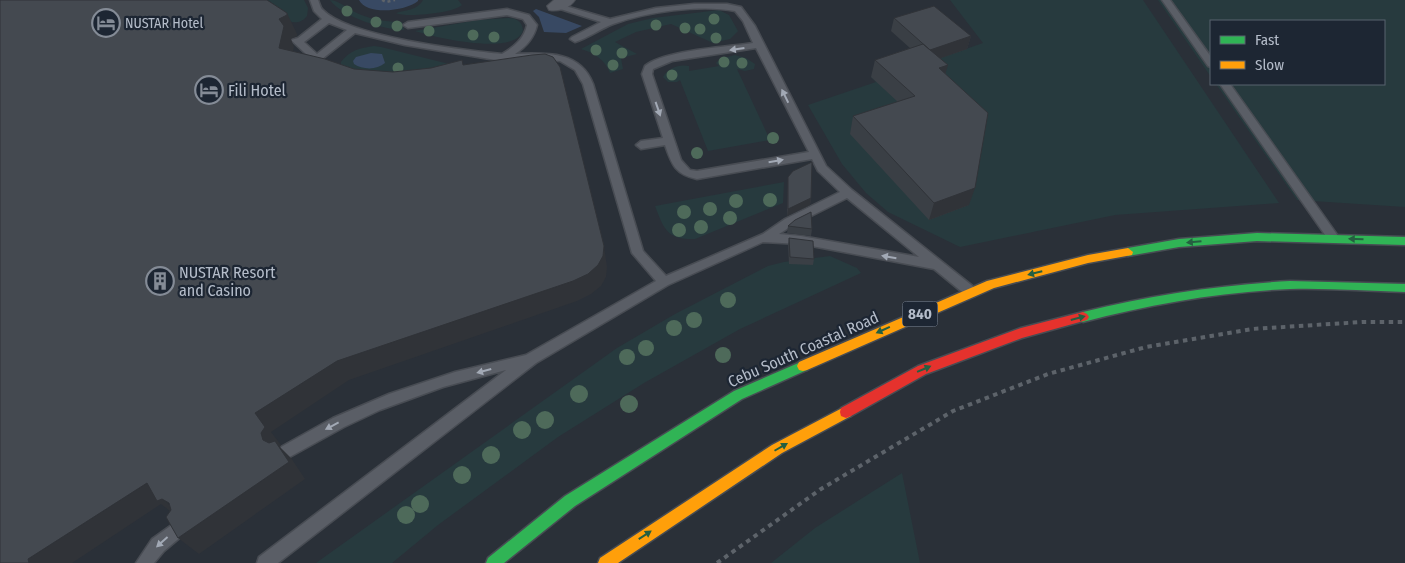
<svg xmlns="http://www.w3.org/2000/svg" width="1405" height="563" viewBox="0 0 1405 563" font-family="'Fira Sans Condensed',sans-serif">
	<rect width="100%" height="100%" fill="#2a3038"/>
	<path fill="#273a3e" d="M268,0H304L308,8L307,16C296,30 281,17 270,10L276,6Z
		M330,0C339,0 349,10 359,14C373,20 387,22 402,22L404,30C385,30 342,17 330,0Z
		M423,0H458L462,5C454,13 406,18 396,13C406,10 418,10 423,0Z
		M950,0H1143L1279,203L1115,215L960,247L888,212L866,193L842,164L808,105L876,82L871,77L919,61L923,64L983,43Z
		M1158,0H1405V207L1297,200L1216,84H1384V21H1211V77Z
		M719,10L729,15L738,31L730,39L713,43L671,24L636,32L615,42L637,54L621,58L623,69L610,73C605,60 595,53 581,49L628,24L653,18Z
		M508,18C516,18 522,21 523,30C517,57 432,37 415,31L478,20Z
		M374,46L381,47L449,64L436,77L341,69V62C350,50 360,48 374,46Z
		M735,55L746,58L755,64L754,69L745,71L737,69L770,140L708,151L680,80L677,82H668L663,77C668,68 679,64 689,66V71L719,66L716,63L720,59Z
		M784,182L783,203L695,239C667,240 664,229 655,206Z
		M830,256L857,268L861,273L740,329L644,383L558,437L438,525L392,563H316L617,348L675,314L768,266L784,262Z
		M902,473L920,563H771L815,528Z"/>
	<path fill="#384963" d="M359,0H418V1C406,11 367,16 359,0Z
		M536,9L582,26L566,33L544,32L539,17L533,11Z
		M371,53L382,54L385,63C377,70 363,70 354,64L353,61L356,57Z"/>
	<g fill="none" stroke-linecap="round" stroke-linejoin="round">
		<defs>
			<path id="lane" d="M310,0H318C320,4 320,8 323,10C349,37 463,50 502,54C514,47 524,39 527,25L523,19L507,15L408,28L403,25L408,22L507,9L529,15L537,25C534,38 526,47 515,54C545,53 580,50 593,84L643,251L666,276L763,234L785,219L840,192L818,171L812,159L697,179C675,174 672,165 665,145L641,149L636,145L641,141L663,138L642,74L645,66C664,50 728,47 753,43L743,21L735,11C700,4 646,12 613,24C600,29 588,38 575,42L570,39L572,37L601,22L551,6L555,3L610,19L656,8L694,4H727L741,7L755,26L826,166L852,190L975,288L977,292L975,296H967L934,269L801,244L763,242L668,285L536,363L278,563H257L259,557L506,370L443,387L380,410L344,427L286,459L281,457L279,452L281,447L333,418L389,394L455,372L526,355L656,281L632,253L583,84L575,70L560,61L538,59L502,61L405,45L355,33L322,59L330,67L328,69H322L291,40L298,38L322,19L314,11ZM329,23L347,30L317,54L304,42ZM756,48L809,152L697,171L690,170L681,160L652,74L653,69L672,61ZM847,198L919,257L801,236L779,234L793,225Z
				M1162,0H1170L1211,57V67L1208,66Z
				M1220,84H1230L1338,236L1340,239L1338,242H1330Z
				M183,517L189,520L191,525L189,530L164,551L154,563H136L152,539Z"/>
			<path id="street" d="M554,0H575C570,8 558,12 549,10L547,6Z"/>
			<path id="fast" d="M1257,233L1405,237V245L1257,241L1179,247L1128,256L1123,252L1128,248L1179,239Z
				M1290,281L1405,284V292C1367,291 1329,288 1290,289C1220,292 1151,304 1083,322L1079,320L1077,317L1079,314L1083,312C1151,295 1220,285 1290,281Z
				M803,361L807,362L809,366L807,370L742,399L575,506L504,563H486L488,558L565,496L734,391Z"/>
			<path id="slow" d="M1128,248L1133,252L1132,255L1088,263L994,288L807,370L803,371L799,370L797,366L799,362L987,281L1088,255Z
				M846,406L851,408L852,412L851,416L782,453L618,563H598L600,558L772,445Z"/>
			<path id="jam" d="M1083,312L1087,314L1089,317L1087,320L1022,338L926,374L851,416L846,418L841,416L840,412L841,408L918,366L1021,328Z"/>
		</defs>
		<use href="#lane" stroke="#484c53" stroke-width="3"/>
		<use href="#street" stroke="#484c53" stroke-width="2"/>
		<use href="#fast" stroke="#474c53" stroke-width="3"/>
		<use href="#slow" stroke="#474c53" stroke-width="3"/>
		<use href="#jam" stroke="#474c53" stroke-width="3"/>
		<path stroke="#5d636a" stroke-width="2.5" stroke-dasharray="3 3" stroke-linecap="butt" d="M382,0L386,2L395,0"/>
		<path stroke="#5d636a" stroke-width="4" stroke-dasharray="4.5 4.5" stroke-linecap="butt" d="M717,563L821,489L953,411L1048,374L1146,347L1252,329L1362,322H1405"/>
		<use href="#lane" fill="#5a5e66" fill-rule="evenodd"/>
		<use href="#street" fill="#5a5e66" fill-rule="evenodd"/>
		<use href="#fast" fill="#30b455" fill-rule="evenodd"/>
		<use href="#slow" fill="#ff9f0a" fill-rule="evenodd"/>
		<use href="#jam" fill="#e5322d" fill-rule="evenodd"/>
	</g>
	<g fill="#4e6a5a">
		<circle cx="347" cy="11" r="5.5"/>
		<circle cx="714" cy="19" r="5.5"/>
		<circle cx="376" cy="22" r="5.5"/>
		<circle cx="656" cy="25" r="5.5"/>
		<circle cx="397" cy="26" r="5.5"/>
		<circle cx="685" cy="28" r="5.5"/>
		<circle cx="700" cy="29" r="5.5"/>
		<circle cx="429" cy="31" r="5.5"/>
		<circle cx="473" cy="35" r="5.5"/>
		<circle cx="494" cy="37" r="5.5"/>
		<circle cx="716" cy="38" r="5.5"/>
		<circle cx="596" cy="50" r="5.5"/>
		<circle cx="622" cy="53" r="5.5"/>
		<circle cx="724" cy="62" r="5.5"/>
		<circle cx="742" cy="63" r="5.5"/>
		<circle cx="613" cy="65" r="5.5"/>
		<circle cx="398" cy="68" r="5.5"/>
		<circle cx="672" cy="75" r="5.5"/>
		<circle cx="773" cy="138" r="6"/>
		<circle cx="697" cy="153" r="6"/>
		<circle cx="770" cy="200" r="7"/>
		<circle cx="736" cy="201" r="7"/>
		<circle cx="710" cy="209" r="7"/>
		<circle cx="684" cy="212" r="7"/>
		<circle cx="730" cy="218" r="7"/>
		<circle cx="701" cy="227" r="7"/>
		<circle cx="679" cy="230" r="7"/>
		<circle cx="728" cy="300" r="8"/>
		<circle cx="694" cy="320" r="8"/>
		<circle cx="674" cy="328" r="8"/>
		<circle cx="646" cy="348" r="8"/>
		<circle cx="723" cy="355" r="8"/>
		<circle cx="627" cy="357" r="8"/>
		<circle cx="579" cy="394" r="9"/>
		<circle cx="629" cy="404" r="9"/>
		<circle cx="545" cy="420" r="9"/>
		<circle cx="522" cy="430" r="9"/>
		<circle cx="491" cy="455" r="9"/>
		<circle cx="462" cy="475" r="9"/>
		<circle cx="420" cy="504" r="9"/>
		<circle cx="406" cy="515" r="9"/>
	</g>
	<path fill="#3a3f45" d="M894,18L971,36L967,49L941,58L946,74L969,205L929,220L850,134L853,116L898,102L871,77L875,60L910,48L891,31Z
		M788,177L811,198L810,205L787,216Z
		M788,226L812,229L811,236L787,233Z
		M789,238L814,259L813,265L789,264L788,245Z"/>
	<path fill="#303338" d="M287,13L297,34V36L291,39L294,47L289,70L279,48V19Z
		M971,36L967,49L927,63L930,50Z
		M948,65L943,82L939,68Z
		M975,188L969,205L929,220L934,203Z
		M811,198L810,205L787,216L788,209Z
		M604,246L607,267L606,277L601,286L591,294L577,301L349,380L271,432L281,445L280,447L291,458L305,479L199,554L178,538L263,440L255,413L337,361Z
		M147,483L162,499L184,515L179,518L161,504L72,563H29L28,559Z"/>
	<path fill="#444950" stroke="#303338" d="M0,0H267L287,13V15L279,19L284,26L279,48L325,59L354,69L393,72L431,68L462,60L463,65L532,55L545,54L553,57L560,67L604,246L603,256L598,265L588,274L573,281L337,361L255,413L265,427L261,433L263,440L269,443L275,441L289,462L178,538L166,517L171,510L169,503L162,499L157,501L147,483L28,559L29,563H0Z
		M934,6L971,36L930,50L894,18Z
		M923,44L948,65L939,68L988,113L975,188L934,203L853,116L915,96L875,60Z
		M812,162L811,198L788,209V177L793,171Z
		M811,212L812,229L788,226L795,220Z
		M789,238L813,241L814,259L790,257Z"/>
	<defs><path id="oneway-solid" d="M-6-.8H1V-3.2L6.5 0L1 3.2V.8H-6Z" transform="scale(1.25)"/></defs>
	<g fill="#a2a9b5">
		<use href="#oneway-solid" transform="translate(737 49) rotate(172)"/>
		<use href="#oneway-solid" transform="translate(785 96) rotate(-116)"/>
		<use href="#oneway-solid" transform="translate(658 109) rotate(71)"/>
		<use href="#oneway-solid" transform="translate(776 161) rotate(-10)"/>
		<use href="#oneway-solid" transform="translate(889 257) rotate(-170)"/>
		<use href="#oneway-solid" transform="translate(484 371) rotate(165)"/>
		<use href="#oneway-solid" transform="translate(332 426) rotate(152)"/>
		<use href="#oneway-solid" transform="translate(162 542) rotate(138)"/>
	</g>
	<g fill="#255f41">
		<use href="#oneway-solid" transform="translate(1356 239) rotate(-178)"/>
		<use href="#oneway-solid" transform="translate(1194 242) rotate(175)"/>
		<use href="#oneway-solid" transform="translate(1035 273) rotate(166)"/>
		<use href="#oneway-solid" transform="translate(1078 318) rotate(-15)"/>
		<use href="#oneway-solid" transform="translate(883 330) rotate(156)"/>
		<use href="#oneway-solid" transform="translate(924 369) rotate(-23)"/>
		<use href="#oneway-solid" transform="translate(781 447) rotate(-30)"/>
		<use href="#oneway-solid" transform="translate(645 535) rotate(-33)"/>
	</g>
	<defs>
		<symbol id="hotel-ring" viewBox="-11 -11 22 22"><circle r="9.5" fill="#1d2633" stroke="#848b96" stroke-width="1.5"/><path d="M-6-4.5h1.5V1H6V5H4.5V3h-9V5H-6ZM-4 0a1.8 1.8 0 1 1 3.6 0ZM.5 0V-2.5h3Q6-2.5 6 0Z" fill="#848b96"/></symbol>
		<symbol id="building-ring" viewBox="-11 -11 22 22"><circle r="9.5" fill="#1d2633" stroke="#848b96" stroke-width="1.5"/><path d="M-4-6H4V6H1V3H-1V6H-4ZM-2.5-4.3h1.7v1.8h-1.7ZM.8-4.3h1.7v1.8H.8ZM-2.5-1h1.7V.8h-1.7ZM.8-1h1.7V.8H.8Z" fill="#848b96"/></symbol>
	</defs>
	<g fill-rule="evenodd">
		<use href="#hotel-ring" x="90" y="7" width="32" height="32"/>
		<use href="#hotel-ring" x="193" y="74" width="32" height="32"/>
		<use href="#building-ring" x="144" y="265" width="32" height="32"/>
	</g>
	<g text-anchor="middle" stroke-width="4.5" stroke-linejoin="round" paint-order="stroke">
		<g font-size="14" fill="#b4bcc9" stroke="#1d2633" text-anchor="start">
			<text x="125" y="28">NUSTAR Hotel</text>
		</g>
		<rect fill="#1d2633" stroke="#878f9c" stroke-width="1" x="902.5" y="301.5" width="35" height="25" rx="4"/>
		<g font-size="15" font-weight="bold" fill="#b4bcc9">
			<text x="920" y="319">840</text>
		</g>
		<g font-size="16" fill="#b4bcc9" stroke="#1d2633" text-anchor="start">
			<text x="228" y="96">Fili Hotel</text>
			<text x="179" y="278">NUSTAR Resort<tspan x="179" dy="18">and Casino</tspan></text>
		</g>
		<g font-size="16" fill="#b4bcc9" stroke="#1d2633">
			<text transform="translate(803 349) rotate(-24)" y="6">Cebu South Coastal Road</text>
		</g>
	</g>
	<rect x="1210" y="20" width="175" height="65" fill="#1d2633" stroke="#59626f"/>
	<rect x="1220" y="36" width="25" height="8" fill="#30b455" stroke="#59626f"/>
	<text x="1255" y="45" font-size="15" fill="#b4bcc9">Fast</text>
	<rect x="1220" y="61" width="25" height="8" fill="#ff9f0a" stroke="#59626f"/>
	<text x="1255" y="70" font-size="15" fill="#b4bcc9">Slow</text>
</svg>
